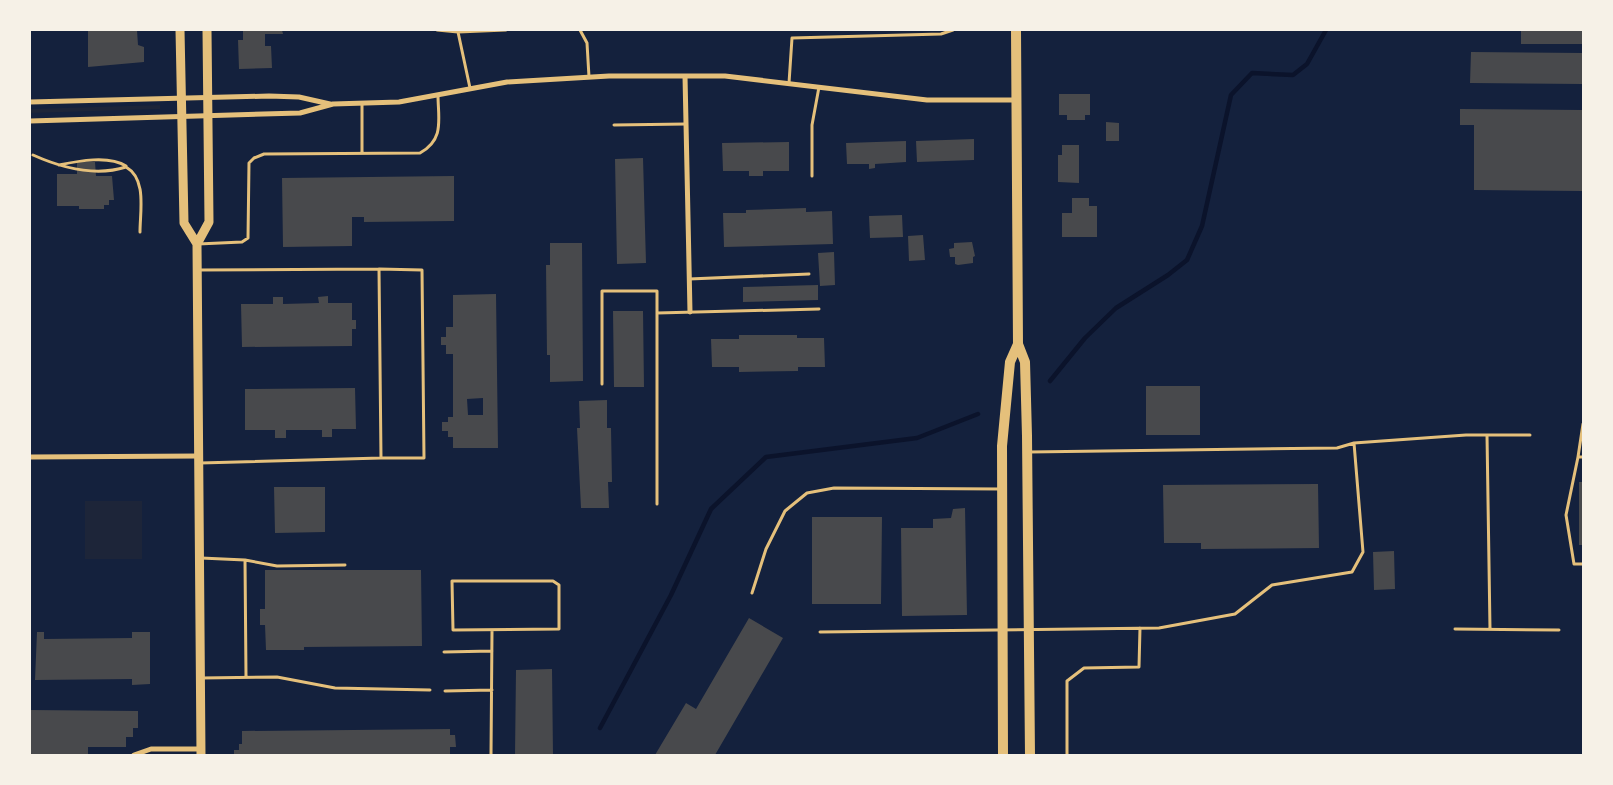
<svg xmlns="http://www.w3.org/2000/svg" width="1613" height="785" viewBox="0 0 1613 785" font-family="Inter,sans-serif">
	<rect width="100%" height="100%" fill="#14213d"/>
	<path fill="#1d2539" d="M160,105V109L30,113V109Z
		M85,501H142V559H85Z"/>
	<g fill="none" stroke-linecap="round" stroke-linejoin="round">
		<path stroke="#0b132b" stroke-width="4.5" d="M1050,381L1085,338L1116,308L1168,275L1187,260L1202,226L1231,95L1252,73L1293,75L1307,64L1326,30
			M600,728L671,595L711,509L766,457L917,438L978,414"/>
	</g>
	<path fill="#48494c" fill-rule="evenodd" d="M88,30H137L138,45L144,47V62L88,67Z
		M243,30H282L283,34H265V46H271L272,68L239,69L238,40H243Z
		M1521,30H1583V44H1521Z
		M1471,52L1583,53V84L1470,83Z
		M1059,94H1090V115H1085V120H1067V115H1059Z
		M1460,109L1583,110V191L1474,190V125H1460Z
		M1106,122L1119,123V141H1106Z
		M974,139V160L917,162L916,141Z
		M906,141V162L875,164V168L869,169V164H847L846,143Z
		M789,142V171H763V176H749V171H723L722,143Z
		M1062,145H1079V183L1058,182V155H1062Z
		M643,158L646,263L617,264L615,159Z
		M77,162H95L96,176H112L114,200H109V205H104V209H79V206H57V174H77Z
		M454,176V221L364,222V217H352V246L283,247L282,178Z
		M1072,198H1089V206H1097V237H1062V213H1072Z
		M806,208V212L832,211L833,244L724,247L723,213H746V210Z
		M902,215L903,237L870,238L869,216Z
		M923,235L925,260L909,261L908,236Z
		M972,242L975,256L973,257V263L958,265L955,264V257H950L949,249L954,248V243Z
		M550,243H582L583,381L550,382V355H547L546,265H550Z
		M834,252L835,285L820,286L818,253Z
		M818,285V300L743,302V287Z
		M496,294L498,448H453V437H448V431H442V422H448V417H453V354H446V345H441V337H446V327H453V295ZM483,398V415H468L467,399Z
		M328,296V303H352V320H356V329H352V346L242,347L241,304H273V297H283V304L319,303L318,297Z
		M613,311H643L644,387H614Z
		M739,335H797V338H824L825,367H798V371L739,372V367H712L711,339H739Z
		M1146,386H1200V435H1146Z
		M355,388L356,429H332V437H322V430H286V438H275V430H245V389Z
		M607,400V428H611L612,482H608L609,508H581L577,428H580L579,401Z
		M1579,482H1583V545H1579Z
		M1318,484L1319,548L1201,549V543H1164L1163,485Z
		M274,487H325V532L275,533Z
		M965,508L967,615L902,616L901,528H933V519L951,518L953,509Z
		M812,517H882L881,604H812Z
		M1394,551L1395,589L1374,590L1373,552Z
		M265,570H421L422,646L304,647V650H266L265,625H260V609H265Z
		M749,618L783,638L715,755H655L686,703L696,709Z
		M37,632H44V639L132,638V632H150V684L132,685V679L35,680Z
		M552,669L553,755H515L516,670Z
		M30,710L138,711V728H133V737H126V747H88V755H30Z
		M450,729V735H455L456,747H450V755H234V750H239V744H242V731Z"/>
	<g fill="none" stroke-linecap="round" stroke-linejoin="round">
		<path stroke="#e5c07b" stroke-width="3" d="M437,30L458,32
			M580,30L587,43L589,77
			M789,83L792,38L941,34L953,30
			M470,88L458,32L506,30
			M362,104V153
			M614,125L686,124
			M33,155C62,168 95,177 126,167C147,179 140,211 140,232
			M59,165C78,161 109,155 126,166
			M812,176V125L819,87
			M198,244L242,242L248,238L249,163L254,158L264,154L420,153C445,139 438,119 438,95
			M379,269L422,270L424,458H381
			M198,270L379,269L381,458L200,463
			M689,279L809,274
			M657,313L819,309
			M602,384V291H657V504
			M1583,424L1578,457H1583
			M1487,435L1490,629
			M1029,452L1337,448L1354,443L1466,435H1530
			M1578,457L1566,515L1574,564H1583
			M201,558L245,560L277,566L345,565
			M245,560L246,676
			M452,581H553L559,585V629L453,630Z
			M752,593L766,549L785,511L807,493L834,488L1001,489
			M1455,629L1559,630
			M820,632L1159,628L1235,614L1272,585L1352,572L1363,552L1354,443
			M444,652L492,651
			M201,678L277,677L335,688L430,690
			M445,691L492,690
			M491,755L492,631
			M1067,755V681L1084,668L1139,667L1140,628"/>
		<path stroke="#e5c07b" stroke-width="5" d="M685,76L690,312
			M30,102L269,96L299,97L330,104
			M30,121L300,113L333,104L399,102L507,82L609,76H725L927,100H1016
			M30,457L199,456
			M134,755L151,749H201"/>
		<path stroke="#e5c07b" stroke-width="9" d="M180,30L184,223L197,244
			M201,755L197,244L209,222L207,30"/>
		<path stroke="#e5c07b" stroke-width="10" d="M1016,30L1018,344L1025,362L1027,436L1030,755
			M1003,755L1002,446L1010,362L1018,344"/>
	</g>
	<rect width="1613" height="785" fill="none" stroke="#f6f1e7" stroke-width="62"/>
</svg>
